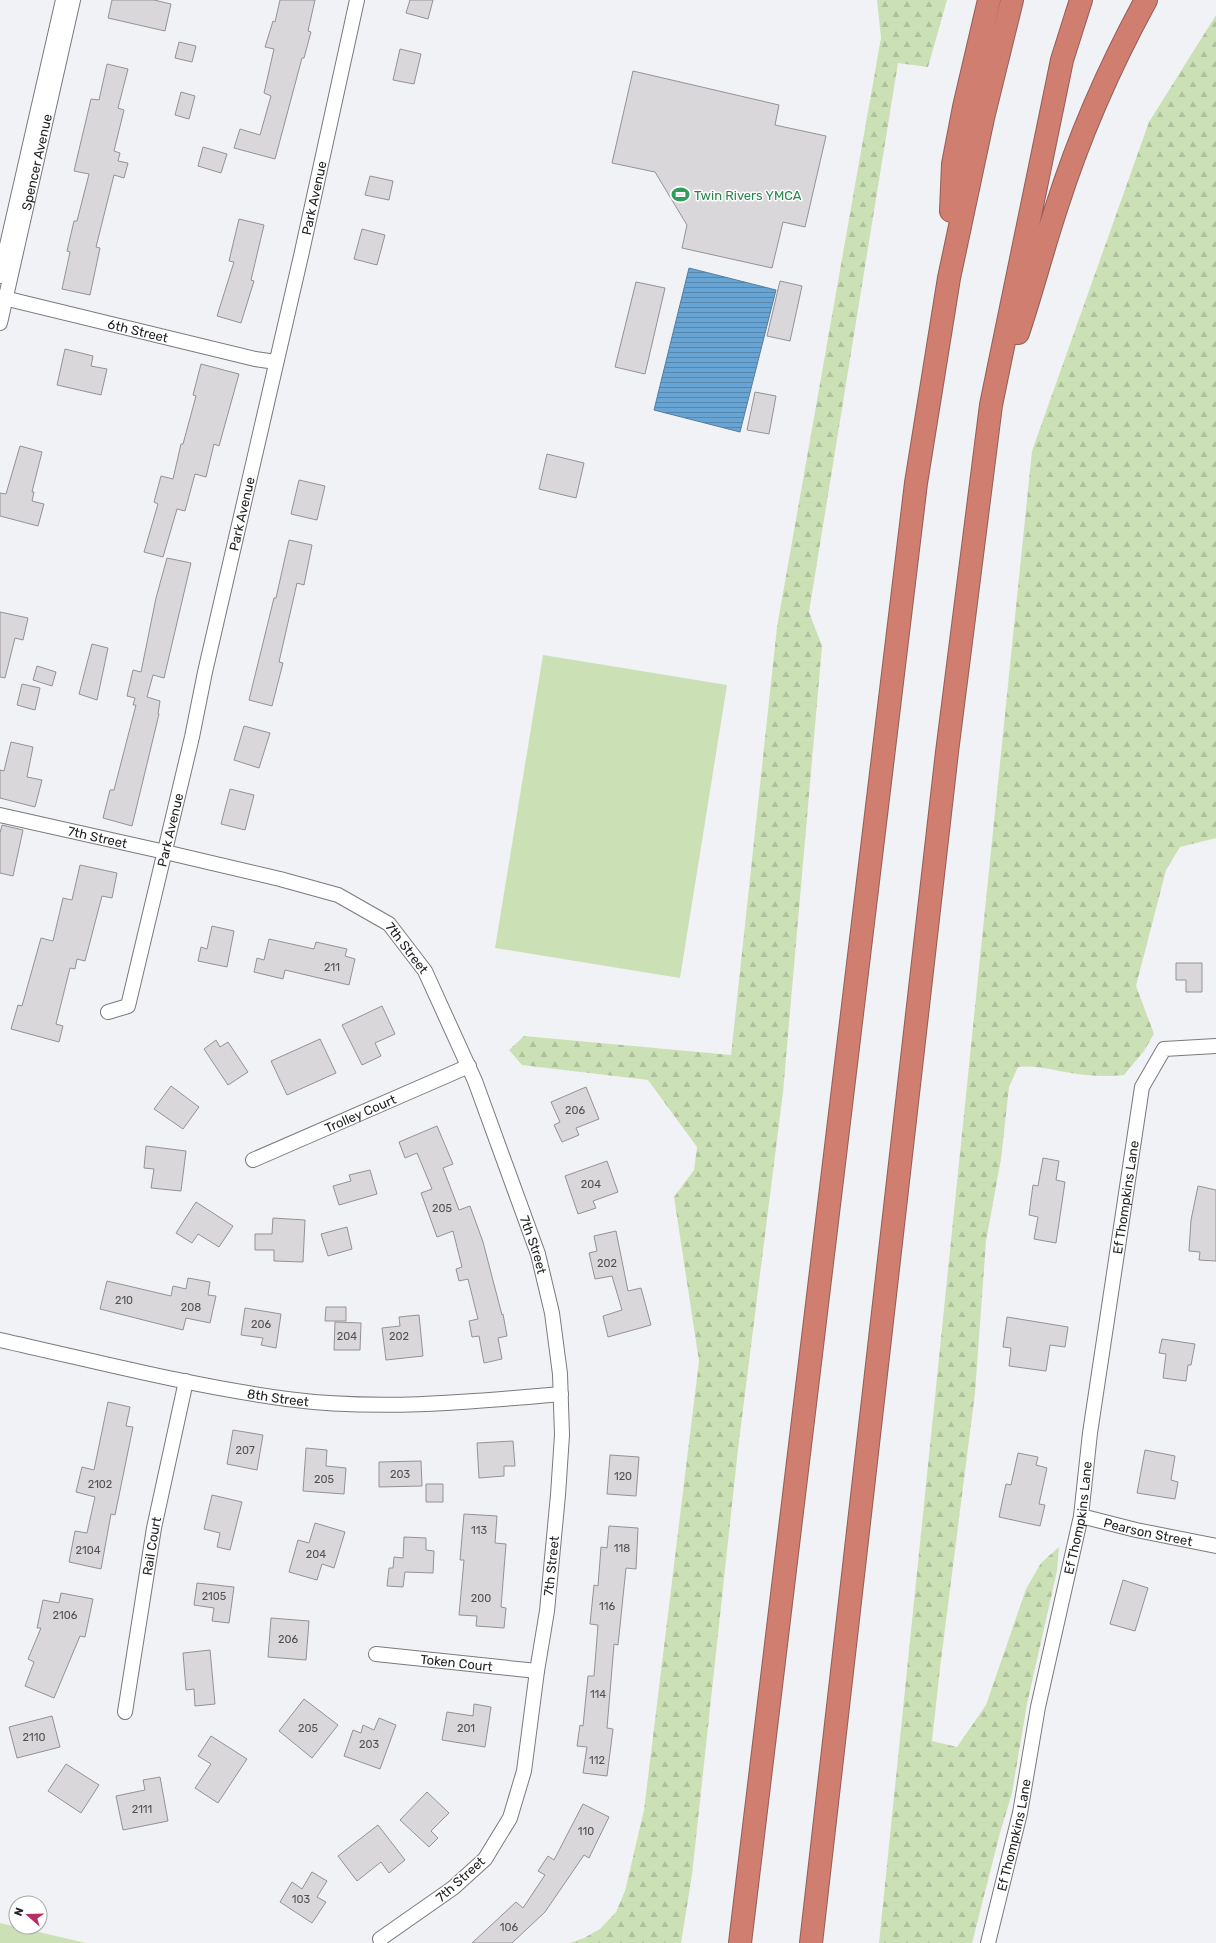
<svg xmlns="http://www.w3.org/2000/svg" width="1216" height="1943" viewBox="0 0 1216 1943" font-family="Rubik,sans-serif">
	<defs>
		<pattern id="forest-firs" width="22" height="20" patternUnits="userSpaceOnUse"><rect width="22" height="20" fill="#cbe1b5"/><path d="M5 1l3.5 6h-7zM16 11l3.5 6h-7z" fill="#aec19c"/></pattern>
		<pattern id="water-rules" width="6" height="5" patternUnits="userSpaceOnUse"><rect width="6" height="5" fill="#69a5d4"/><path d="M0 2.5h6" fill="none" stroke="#5686ac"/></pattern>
	</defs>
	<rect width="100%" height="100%" fill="#f0f2f6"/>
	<path fill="url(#forest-firs)" d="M877,0H947L928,67L898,63L809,612L822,646L783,1092L738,1449L692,1875L681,1943H570L584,1938L600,1929L616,1912L625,1891L644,1810L699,1361L674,1197L694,1170L697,1147L648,1080L522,1065L509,1050L524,1036L731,1055L777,627L881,38Z
		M1216,15V838L1180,847L1166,870L1136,986L1154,1034L1144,1051L1124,1075C1106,1077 1088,1076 1071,1073C1051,1070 1037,1065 1018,1067L1009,1087L1001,1159L986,1241L975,1393L940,1668L932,1741L957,1747L986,1705L1026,1589L1041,1563L1059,1547L1057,1571L1027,1704L1012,1793L1000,1833L972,1943H879L1032,451L1149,122Z"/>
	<path fill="#cbe1b5" d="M543,655L727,685L680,978L495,948Z
		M0,1923L86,1943H0Z"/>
	<path fill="url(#water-rules)" stroke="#547ea0" d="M689,268L776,290L740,432L654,410Z"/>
	<path fill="#dad7da" stroke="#959295" d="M112,0H154L171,4L165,31L108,18Z
		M280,0H315L308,31L311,32L304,58H302L275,159L234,148L240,129L260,135L271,96L264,93L274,49L265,47L273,21L275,22Z
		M410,0H433L428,19L406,13Z
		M179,42L196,46L192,62L175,58Z
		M400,49L421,54L414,84L393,80Z
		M107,64L128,69L118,108L124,110L114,151L120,153L118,161L128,163L124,178L114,175L96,247L100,248L90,295L62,289L70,252L67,251L74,221H77L89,174L74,171L91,99L99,100Z
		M633,71L779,105L775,125L826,136L805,227L783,222L772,268L682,248L687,225L655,172L612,163Z
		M181,92L195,96L189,119L175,115Z
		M203,147L227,154L221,173L198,166Z
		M370,176L393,181L389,200L365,195Z
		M239,219L264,225L251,280L254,281L241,323L217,316L234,262L229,261Z
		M362,229L385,235L377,265L354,259Z
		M780,281L802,286L790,341L767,336Z
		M636,282L665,288L645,374L615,367Z
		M65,349L93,356L91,366L107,369L101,395L57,385Z
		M201,364L239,374L219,446L214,444L206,477L195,474L185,511L177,509L163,557L144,552L158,504L154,502L161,476L173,479L181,444H183L196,396L193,395Z
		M755,392L776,396L769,434L747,430Z
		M20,446L42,452L32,492H34L32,501L44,504L38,526L0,516V493L6,494Z
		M547,454L584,463L576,498L539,489Z
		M299,480L325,486L317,520L291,514Z
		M289,540L312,545L304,585L297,583L279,662L283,663L272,706L249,700L274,598H276Z
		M167,558L191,563L164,678L153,675L147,697L160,701L158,714H159L132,826L103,818L110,790H114L136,705H133L135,698L127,696L133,670L141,672L156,598Z
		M0,612L28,618L23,640L15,638L5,678L0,677Z
		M92,644L108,648L97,700L79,694Z
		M37,666L56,672L52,686L33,680Z
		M22,684L40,688L35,710L17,705Z
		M244,726L270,733L259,768L234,760Z
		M11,742L33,747L27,777L42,780L35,807L0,798V770L4,771Z
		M230,789L254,795L245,830L221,824Z
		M2,825L23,830L13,876L0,873V833Z
		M80,865L117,873L112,898L102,896L85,961L77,959L75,969L70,968L56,1024L63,1026L59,1042L11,1029L18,1005L22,1006L41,938L53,941L63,898L72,900Z
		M212,926L234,931L227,967L198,961L201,947L207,949Z
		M269,939L314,949L316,942L347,949L345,956L355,959L349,985L285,970L283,979L254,972L257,958L264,960Z
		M1176,963H1202V992H1186V980H1176Z
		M382,1006L395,1034L375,1043L381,1056L362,1065L342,1025Z
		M320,1039L336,1073L287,1095L271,1061Z
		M216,1040L220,1047L228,1042L248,1072L228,1085L204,1049Z
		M171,1086L199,1107L183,1129L154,1109Z
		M586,1087L599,1119L576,1128L579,1135L562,1142L554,1125L560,1122L551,1102Z
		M437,1126L453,1164L443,1168L459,1210L470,1206L483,1242L502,1315L503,1314L507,1336L498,1338L502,1359L484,1363L479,1336L472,1337L469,1321L478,1319L468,1279L459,1281L456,1269L462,1267L453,1231L437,1237L421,1193L432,1189L417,1153L405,1158L399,1142Z
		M146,1146L186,1151L181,1191L151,1188L154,1169L144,1168Z
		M1043,1158L1059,1161L1056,1180L1065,1182L1056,1243L1034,1239L1038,1217L1029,1215L1033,1185L1038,1186Z
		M607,1161L618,1192L593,1201L596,1208L578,1214L565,1176Z
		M370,1170L377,1194L339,1205L333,1186L351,1181L349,1175Z
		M1198,1186L1216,1190V1261L1199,1260L1200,1252L1189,1251L1191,1220Z
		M196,1202L233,1226L219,1247L198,1234L192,1243L176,1233Z
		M273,1218L305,1220L303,1262L274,1261V1250H255V1234H272Z
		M347,1227L352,1249L328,1256L321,1234Z
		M616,1231L628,1291L641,1288L651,1325L608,1337L603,1316L622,1310L612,1276L595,1279L589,1253L597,1251L594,1236Z
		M188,1278L210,1282L208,1295L216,1296L210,1323L186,1318L183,1330L100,1309L107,1281L171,1296L173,1286L186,1289Z
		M326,1307H346V1321H325Z
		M245,1308L281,1314L276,1348L261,1345L263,1338L241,1335Z
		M419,1315L423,1356L386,1360L382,1328L400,1326L399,1317Z
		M1007,1317L1068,1327L1065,1347L1050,1345L1046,1371L1009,1366L1011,1348L1003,1347Z
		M335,1322L361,1323L360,1350H334Z
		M1162,1339L1195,1344L1191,1365H1188L1186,1381L1163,1378L1166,1354L1159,1353Z
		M108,1402L130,1407L126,1426L133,1427L115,1515L111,1514L101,1569L69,1562L75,1531L87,1533L95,1497L76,1492L82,1467L94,1470Z
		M233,1430L263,1435L257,1470L227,1464Z
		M513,1441L515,1466H504V1476L479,1478L477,1443Z
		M306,1448L327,1450L326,1466L346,1468L344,1494L303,1491Z
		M1145,1450L1175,1456L1171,1480L1178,1482L1175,1499L1137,1493Z
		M1018,1453L1038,1457L1036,1465L1047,1468L1039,1504L1045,1505L1040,1526L999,1517L1006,1484L1011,1485Z
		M610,1455L639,1457L636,1496L607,1494Z
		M421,1461L422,1486L379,1487V1462Z
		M426,1484H443V1502H426Z
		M212,1495L242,1502L230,1550L217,1547L220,1533L204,1529Z
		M464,1514L497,1516L495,1543L506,1544L501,1607L506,1608L504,1628L476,1626L477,1616L459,1615L464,1560H460Z
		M315,1523L345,1532L334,1568L322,1564L317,1580L289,1572L298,1540L309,1543Z
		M609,1526L638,1528L636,1569L626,1568L618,1645L614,1644L607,1728L613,1729L607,1776L583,1773L587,1747L577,1746L580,1725L583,1726L588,1676H594L598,1625L590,1624L594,1585L598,1586L601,1547L607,1548Z
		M404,1537L426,1538V1550L434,1551L433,1573L405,1572L403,1587L387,1586L389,1568H393L394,1557L403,1558Z
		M1123,1580L1148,1588L1135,1631L1110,1624Z
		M197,1583L234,1587L229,1623L212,1621L214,1608L194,1605Z
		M61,1593L93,1599L85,1637L80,1636L54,1698L25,1686L34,1662L28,1659L41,1628H37L43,1600L59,1603Z
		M271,1618L309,1621L306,1660L268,1657Z
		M210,1650L215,1704L195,1706L194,1689L186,1690L183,1653Z
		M304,1699L338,1725L312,1758L279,1731Z
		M474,1704L491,1707L485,1747L442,1740L447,1712L473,1716Z
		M52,1716L60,1747L17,1758L9,1727Z
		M379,1718L396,1725L380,1769L344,1756L353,1730L361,1733L363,1725L374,1730Z
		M211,1736L247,1759L218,1803L195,1788L211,1764L198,1756Z
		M66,1764L99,1785L81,1813L48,1791Z
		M160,1777L168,1821L123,1830L116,1796L145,1790L143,1780Z
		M427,1792L449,1813L431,1831L438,1838L429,1847L400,1820Z
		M583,1804L609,1817L589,1858L584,1855L545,1912L512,1943H472L516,1902L523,1908L545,1875L538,1871L548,1856L554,1860Z
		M378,1825L405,1860L389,1873L381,1862L357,1881L338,1856Z
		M312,1872L327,1881L317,1897L326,1902L312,1923L280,1902L292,1882L302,1889Z"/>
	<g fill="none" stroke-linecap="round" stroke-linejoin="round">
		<defs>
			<g id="minor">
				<path d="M0,276L63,0"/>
				<path id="s1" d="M0,297L255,359L276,362"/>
				<path id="s2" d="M0,323L73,0"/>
				<path id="s3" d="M0,815L165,852L280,879L338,895L389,924L425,971L475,1081L538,1254L552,1313L560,1374L562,1435L558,1495L547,1611L537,1671L524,1771L510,1818L485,1859L453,1888L380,1939"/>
				<path id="s4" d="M108,1012L128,1006L192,737L205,672L301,256L357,0"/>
				<path id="s5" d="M253,1160L469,1066"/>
				<path id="s6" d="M0,1340C95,1361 190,1386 287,1399C378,1411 470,1402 561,1394"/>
				<path id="s7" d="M1081,1516L1136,1530L1216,1546"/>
				<path id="s8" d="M376,1654L537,1671"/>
				<path id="s9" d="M125,1712L154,1528L186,1381"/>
				<path id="s10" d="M988,1943L1020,1813L1038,1707L1081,1516L1090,1433L1142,1087L1164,1049L1216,1046"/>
			</g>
			<path id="motorway" d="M951,211L953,164L964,107L989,0
				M1018,333C1032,291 1043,248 1057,206C1080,134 1110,66 1146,0
				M740,1943L916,483L949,278L983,118L1012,0
				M811,1943L947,752L991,405L1062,60L1081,0"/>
		</defs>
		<use href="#minor" stroke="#797a7d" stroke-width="16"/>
		<use href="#motorway" stroke="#935e56" stroke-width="24"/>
		<use href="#minor" stroke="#fff" stroke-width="14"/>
		<use href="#motorway" stroke="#cf7e70" stroke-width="22"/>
	</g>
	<defs>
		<symbol id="stadium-bare" viewBox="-9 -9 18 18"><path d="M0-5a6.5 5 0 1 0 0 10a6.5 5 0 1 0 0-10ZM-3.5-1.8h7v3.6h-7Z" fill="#2e9e5b" stroke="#fff" stroke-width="2.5" paint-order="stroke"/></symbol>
	</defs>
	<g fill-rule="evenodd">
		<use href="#stadium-bare" x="668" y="182" width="25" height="25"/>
	</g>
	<g text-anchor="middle" stroke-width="3" stroke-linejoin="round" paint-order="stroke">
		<g font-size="11" fill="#515052">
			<text x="332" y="971">211</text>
			<text x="575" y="1114">206</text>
			<text x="591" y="1188">204</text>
			<text x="442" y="1212">205</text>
			<text x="607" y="1267">202</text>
			<text x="124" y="1304">210</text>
			<text x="191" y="1311">208</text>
			<text x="261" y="1328">206</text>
			<text x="347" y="1340">204</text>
			<text x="399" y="1340">202</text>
			<text x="245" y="1454">207</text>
			<text x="400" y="1478">203</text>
			<text x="623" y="1480">120</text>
			<text x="324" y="1483">205</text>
			<text x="100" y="1488">2102</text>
			<text x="479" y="1534">113</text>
			<text x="622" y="1552">118</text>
			<text x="88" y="1554">2104</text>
			<text x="316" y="1558">204</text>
			<text x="214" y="1600">2105</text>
			<text x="481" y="1602">200</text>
			<text x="607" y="1610">116</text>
			<text x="65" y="1619">2106</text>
			<text x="288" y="1643">206</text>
			<text x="598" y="1698">114</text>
			<text x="308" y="1732">205</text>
			<text x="466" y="1732">201</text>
			<text x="34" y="1741">2110</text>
			<text x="369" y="1748">203</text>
			<text x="597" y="1764">112</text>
			<text x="142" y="1813">2111</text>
			<text x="586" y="1835">110</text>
			<text x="301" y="1903">103</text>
			<text x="509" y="1931">106</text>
		</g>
		<g font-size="13" fill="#232325" stroke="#fff">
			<text dy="5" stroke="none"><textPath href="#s2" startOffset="165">Spencer Avenue</textPath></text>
			<text dy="5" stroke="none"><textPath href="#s4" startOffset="850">Park Avenue</textPath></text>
			<text dy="5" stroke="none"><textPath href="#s1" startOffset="142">6th Street</textPath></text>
			<text dy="5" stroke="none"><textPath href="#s4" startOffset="526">Park Avenue</textPath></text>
			<text dy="5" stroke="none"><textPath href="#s4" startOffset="202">Park Avenue</textPath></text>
			<text dy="5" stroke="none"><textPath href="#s3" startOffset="100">7th Street</textPath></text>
			<text dy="5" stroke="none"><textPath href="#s3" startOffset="436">7th Street</textPath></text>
			<text dy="5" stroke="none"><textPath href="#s5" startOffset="117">Trolley Court</textPath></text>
			<text dy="5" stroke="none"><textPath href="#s10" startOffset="759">Ef Thompkins Lane</textPath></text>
			<text dy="5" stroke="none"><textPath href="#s3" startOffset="760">7th Street</textPath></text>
			<text dy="5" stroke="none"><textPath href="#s6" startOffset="284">8th Street</textPath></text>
			<text dy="5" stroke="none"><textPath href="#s10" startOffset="435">Ef Thompkins Lane</textPath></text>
			<text dy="5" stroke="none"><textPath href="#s7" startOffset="69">Pearson Street</textPath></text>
			<text dy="5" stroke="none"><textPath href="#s9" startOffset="168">Rail Court</textPath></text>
			<text transform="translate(551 1566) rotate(-84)" y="5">7th Street</text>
			<text dy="5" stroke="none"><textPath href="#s8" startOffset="81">Token Court</textPath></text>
			<text dy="5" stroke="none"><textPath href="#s10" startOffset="111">Ef Thompkins Lane</textPath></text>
			<text transform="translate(460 1879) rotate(-42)" y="5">7th Street</text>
		</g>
		<g font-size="13" fill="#27864d" stroke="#fff" text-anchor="start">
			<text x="694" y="200">Twin Rivers YMCA</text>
		</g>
	</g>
	<g transform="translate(28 1915) rotate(290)"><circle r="19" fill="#ffffff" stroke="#a7a7a8"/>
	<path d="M0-3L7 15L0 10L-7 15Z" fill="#ba2e66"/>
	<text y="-6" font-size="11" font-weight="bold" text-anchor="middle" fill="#232325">N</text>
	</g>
</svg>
